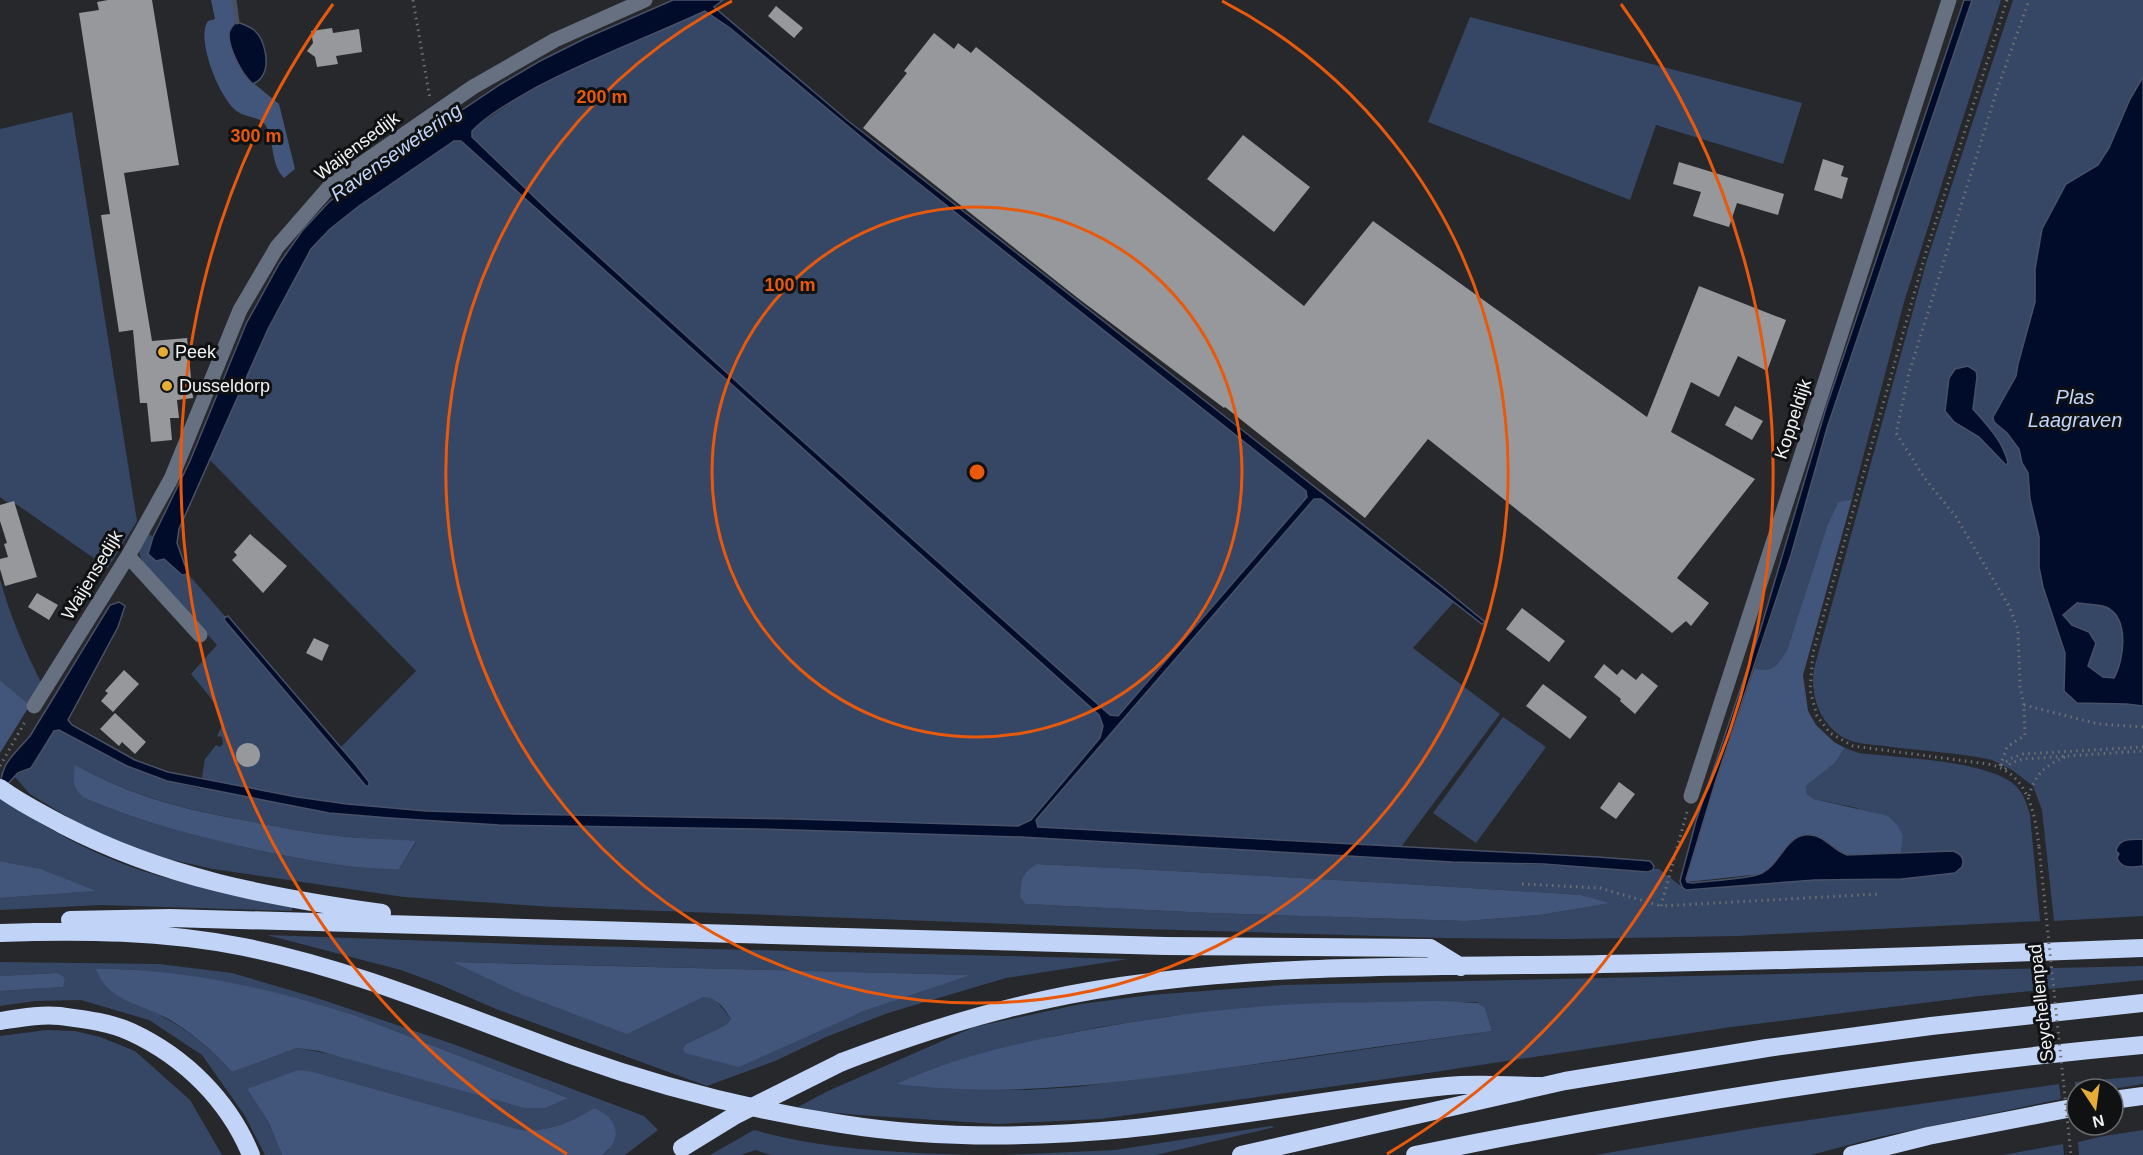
<svg xmlns="http://www.w3.org/2000/svg" width="2143" height="1155" viewBox="0 0 2143 1155" font-family="Helvetica,sans-serif">
	<rect width="100%" height="100%" fill="#26282b"/>
	<path fill="#364766" fill-rule="evenodd" d="M1972,0H2001L1904,302L1852,499L1838,502L1827,526L1787,650C1776,667 1775,671 1754,669L1791,555L1827,428Z
		M2013,0H2143V839L2123,840L2118,857L2124,867L2143,866V916L2054,921L2042,810L2033,786L2012,770L1992,760C1959,753 1925,751 1892,747C1880,745 1867,745 1855,742C1824,734 1809,699 1814,669L1927,260Z
		M707,10L876,148L1315,493L1114,722L1022,836L1520,864L1659,869L1686,890L1815,880L1902,879L1955,873L1959,871L1953,851L1901,853L1903,835L1857,808L1814,799L1806,793V786L1835,763L1845,748L1859,753C1897,758 1989,760 2016,786C2024,794 2027,805 2030,815L2040,921L1737,936L1566,939L1445,938L1144,929L554,907L404,897L213,869L160,857L128,846L81,825L30,794L14,776L31,768L54,731L59,730L127,766L167,781L200,789L205,759L216,745L220,747L223,744L222,737L217,736C219,732 222,727 222,723C222,708 200,685 191,674L217,645L144,564C136,551 139,544 146,532L153,537L148,554L156,561L164,559L182,575L188,574L340,748L416,671L209,459L268,329L311,249L330,229L359,206L518,98L577,66ZM75,765C133,797 185,809 248,821C278,827 308,833 339,836C364,839 390,839 416,842L399,869C358,870 317,862 277,854C212,841 145,824 84,798ZM1037,864C1219,873 1400,883 1581,895L1608,903L1540,915L1466,921L1209,913L1025,904L1020,897Z
		M1470,17L1802,103L1783,164L1656,125L1630,200L1428,122Z
		M72,112L137,521L108,568L16,504L11,505L0,497V129Z
		M1314,499H1320L1454,602L1413,648L1500,714L1401,847L1038,827L1036,820Z
		M0,579C10,616 25,651 42,684L30,705L0,680Z
		M1503,717L1546,747L1476,843L1433,813Z
		M0,797C47,830 103,860 159,876C203,888 248,897 292,907V911L101,905L0,910V898L94,891L41,869L0,861Z
		M267,935L543,945L1128,959L1006,978L888,1013L826,1037L775,1061L707,1086L496,1009L441,985L401,970ZM455,962L968,975L864,1011L804,1036L686,1044L726,1025L731,1019L715,999L709,997Z
		M0,962L159,964L232,973L320,999L453,1044L644,1116L658,1130L625,1155H602L609,1150L594,1108C570,1122 550,1132 521,1130L314,1072L247,1089L269,1123L282,1155H265L245,1116L202,1055L149,1020L81,1000L35,1001L0,1006V991L63,987L65,981L56,973L0,976ZM120,969C200,974 277,991 354,1015L568,1098L297,1048L232,1072C204,1041 173,1018 134,1004Z
		M2143,966V980L1979,996L1731,1027L1428,1073L1100,1119L997,1124L858,1115L817,1111L798,1107L828,1091L974,1027L1081,1004L1150,995L1284,985ZM1362,1002H1477L1485,1008L1492,1031L1297,1059L1076,1087L1027,1090L914,1086L1050,1037L1100,1027L1172,1016Z
		M47,1030L75,1031L100,1037L135,1051L190,1100L222,1155H0V1036Z
		M2143,1076V1084L2113,1089H2077L2076,1096L2075,1082Z
		M2059,1084L2061,1099L1879,1137L1811,1155H1595L1761,1127Z
		M1271,1126L1275,1127L1156,1155H1002L1115,1150Z
		M754,1130C826,1150 903,1153 978,1155H771L755,1150L741,1155H710Z
		M2143,1130V1155H2079L2078,1142L2104,1136Z
		M2063,1144L2064,1155H2003Z"/>
	<path fill="#42567c" d="M211,0H234L237,22L231,28L246,77L279,104L295,169L284,178C270,164 275,142 266,126C260,116 247,118 238,112C220,101 195,38 208,21L215,19Z
		M1852,499L1803,675L1808,711L1816,725L1834,742L1845,748L1835,763L1806,786V793L1814,799L1888,816L1898,826L1903,836L1901,853L1847,855L1816,836L1791,841L1777,861L1761,874L1687,882L1686,879L1716,780L1754,669C1775,671 1776,667 1787,650L1827,526L1838,502Z
		M0,680L30,705L0,753Z
		M75,765C133,797 183,809 248,821C278,827 308,833 339,836C364,839 391,839 416,841L399,869C358,870 317,862 277,854C212,841 145,824 84,798C72,787 73,780 75,765Z
		M0,861L41,869L96,891L0,898Z
		M1037,864C1219,873 1400,883 1581,895L1610,903L1540,915L1466,921L1209,913L1025,904L1020,897C1022,879 1021,874 1037,864Z
		M453,962L970,975L864,1011L739,1067L685,1053L683,1049L686,1044L726,1025L731,1019C725,1009 716,996 703,997L627,1034L516,992Z
		M96,969C184,968 271,989 354,1015L568,1098L545,1108H525L319,1051L297,1048L232,1072C215,1053 197,1037 175,1023C148,1005 107,1003 96,969Z
		M56,973L63,976L65,981L63,987L0,991V976Z
		M1440,1001L1478,1003L1485,1008L1492,1031C1396,1044 1300,1058 1204,1071C1101,1085 1001,1097 897,1084C955,1057 1013,1044 1076,1032C1143,1019 1212,1010 1280,1005C1333,1002 1387,1002 1440,1001Z
		M298,1070L314,1072L521,1130C550,1132 570,1122 594,1108C617,1117 625,1139 602,1155H282L269,1123L247,1089Z"/>
	<path fill="#010c2b" stroke="#495167" stroke-width="1.5" fill-rule="evenodd" d="M673,0H723L714,7L847,120L1441,586L1485,622L1482,624L1321,499H1314L1036,820L1038,827L1598,857L1650,861L1654,866L1653,870L1648,872L1543,864L1452,862L1021,837L759,829L499,825L390,818L329,813L167,781L127,766L59,730L54,731L31,768L18,773L0,792C0,763 12,757 30,736L110,605L119,602L125,606L118,627L68,720L72,725L135,760L168,772L297,797L347,804L426,811L515,814L795,819L1018,826L1031,820L1100,738L1103,726L1099,715L461,141H454L359,206L330,229L311,249L268,329L179,529L177,543L188,574L182,575L164,559L156,561L148,554L153,537L190,461L246,324L279,264L302,231L329,202L368,173L501,84L540,61L586,38ZM705,11L730,28L878,151L1306,491L1307,497L1118,716L1110,715L770,412L552,214L472,137V131C490,113 514,100 537,87C591,58 649,37 705,11Z
		M1964,0H1972L1827,428L1791,555L1716,780L1686,879L1687,882L1692,883C1706,881 1751,879 1762,873C1781,864 1786,832 1811,835C1825,836 1834,851 1847,855L1953,851C1961,854 1965,858 1962,867L1955,873L1902,879L1815,880L1686,890L1682,887L1680,881L1696,821L1760,631L1826,408Z
		M237,22C242,24 249,26 254,30C265,39 271,66 261,78C259,81 256,82 253,84C242,75 229,49 229,35C229,29 233,25 237,22Z
		M2143,77V706L2126,704L2077,703L2064,691L2065,653L2043,587L2039,567V537L2030,499L2028,473L2022,463L2019,449L2007,433L1994,422L1993,417L2016,376L2018,364L2035,302V269L2042,229L2066,184L2098,165L2109,148L2130,99ZM2077,603C2086,604 2098,604 2106,607C2130,618 2124,660 2114,678L2103,677L2088,666L2096,643L2089,632L2072,625L2063,615Z
		M1968,366L1976,371L1977,377L1973,409C1987,425 2003,441 2008,463L2006,465L1979,437L1954,422L1945,411L1949,378L1955,369Z
		M228,616L355,764L369,782V786H366L225,621L224,618Z
		M2143,839V866C2132,867 2122,870 2117,858L2119,854L2116,851C2119,837 2131,840 2143,839Z"/>
	<g fill="none" stroke-linecap="round" stroke-linejoin="round">
		<path stroke="#495167" stroke-width="5" d="M234,0L237,22"/>
	</g>
	<path fill="#96989b" d="M108,0H152L179,165L124,173L152,341L187,338L193,398L177,400L179,418H170L172,440L151,442L147,403H140L133,330L119,332L101,215L110,214L79,13L99,10L97,2Z
		M776,6L803,28L794,38L768,16Z
		M332,28L333,33L359,29L362,52L336,56L338,64L317,67L315,57L307,51L313,43L311,31Z
		M934,33L954,49L958,43L971,53L976,47L1304,306L1373,221L1647,417L1699,286L1786,320L1767,371L1738,356L1719,397L1691,382L1671,432L1755,479L1677,578L1709,603L1691,626L1686,621L1672,633L1428,439L1365,518L1225,407L1224,408L1079,299L863,128L907,73L904,71Z
		M1243,135L1310,187L1274,232L1207,179Z
		M1823,159L1844,166L1841,176L1848,178L1842,199L1814,190Z
		M1679,162L1784,194L1778,215L1737,203L1729,227L1693,216L1701,192L1673,184Z
		M1735,406L1763,421L1752,440L1725,425Z
		M14,501L37,577L5,586L0,569V559L8,557L4,544L7,543L0,521V505Z
		M250,534L287,566L263,593L232,560L237,555L234,552Z
		M37,593L58,605L49,620L28,607Z
		M1522,608L1565,641L1549,662L1506,629Z
		M314,638L329,645L322,661L306,653Z
		M1604,664L1617,675L1622,669L1636,680L1642,673L1658,686L1635,714L1620,701L1621,699L1594,677Z
		M124,670L139,684L113,712L101,701L108,693L105,691Z
		M1543,684L1587,717L1570,739L1526,706Z
		M115,713L146,742L135,754L122,742L119,746L100,729Z
		M236 755a12 12 0 1 1 24 0a12 12 0 1 1-24 0Z
		M1619,782L1635,794L1616,819L1600,808Z"/>
	<g fill="none" stroke-linecap="round" stroke-linejoin="round">
		<path stroke="#6e6f72" stroke-width="3" stroke-dasharray="1.5 4.5" stroke-linecap="butt" d="M413,0L430,99
			M2007,0L1925,255L1813,653L1810,690L1817,716L1830,733L1853,746L1988,764C2028,772 2035,813 2039,847
			M2024,705L2098,724L2143,727
			M2001,765L2012,758L2023,754L2143,747
			M0,766L26,720
			M2000,766L2007,747L2025,735L2024,705L2020,687L2018,630L2009,606L1956,517L1926,480L1896,433L1909,373L1997,90L2029,0
			M2005,769L2011,763L2023,759L2143,751
			M2029,796C2034,776 2045,765 2065,757
			M1687,812L1661,906L1879,894
			M1522,884L1600,888L1661,906"/>
		<path stroke="#667081" stroke-width="15" d="M128,556L200,635
			M34,706L128,556L171,479L240,310L277,247L331,185L473,87L555,40L645,0
			M1691,796L1949,0"/>
		<path stroke="#c1d4f7" stroke-width="18" d="M0,788C20,803 41,813 63,825C165,878 269,897 382,913
			M70,920L170,918L1165,946L1430,948L1461,967
			M0,933C81,930 164,931 244,947C358,970 465,1017 574,1056C661,1087 751,1110 842,1124C936,1139 1031,1138 1125,1129C1233,1118 1339,1097 1447,1086C1478,1083 1510,1086 1541,1086
			M0,1021C20,1018 40,1014 60,1016C83,1019 110,1022 131,1032C185,1057 229,1101 251,1155
			M842,1062C934,1027 1023,1000 1121,986C1279,963 1443,967 1602,964C1783,961 1963,955 2143,948
			M2113,1100L2143,1096
			M1241,1155L1565,1081L1767,1048L1931,1026L2143,1003
			M1415,1155C1656,1106 1898,1067 2143,1045
			M1852,1155L1928,1136L2077,1107"/>
		<path stroke="#6e6f72" stroke-width="3" stroke-dasharray="1.5 4.5" stroke-linecap="butt" d="M2039,847L2071,1155"/>
		<path stroke="#c1d4f7" stroke-width="18" d="M682,1148L734,1116L842,1062"/>
	</g>
	<g fill="none" stroke="#e8590c" stroke-width="3">
		<circle cx="977" cy="472" r="265"/>
		<path d="M1222 1A531 531 0 1 1 732 1"/>
		<path d="M567 1154A796 796 0 0 1 333 4M1621 4A796 796 0 0 1 1387 1154"/>
	</g>
	<g fill="#e5ad35" stroke="#101112" stroke-width="2">
		<circle cx="163" cy="352" r="6"/>
		<circle cx="167" cy="386" r="6"/>
	</g>
	<g text-anchor="middle" stroke-width="6" stroke-linejoin="round" paint-order="stroke">
		<g font-size="18" fill="#f2f3f4" stroke="#101112">
			<text transform="translate(357 146) rotate(-37)" y="6">Waijensedijk</text>
			<text transform="translate(1793 419) rotate(-72)" y="6">Koppeldijk</text>
			<text transform="translate(92 575) rotate(-59)" y="6">Waijensedijk</text>
			<text transform="translate(2041 1003) rotate(-96)" y="6">Seychellenpad</text>
		</g>
		<g font-size="18" fill="#f2f3f4" stroke="#101112" text-anchor="start">
			<text x="175" y="358">Peek</text>
			<text x="179" y="392">Dusseldorp</text>
		</g>
		<g font-size="20" font-style="italic" fill="#c0d6fc" stroke="#101112">
			<text transform="translate(396 152) rotate(-35)" y="7">Ravensewetering</text>
			<text x="2075" y="404">Plas<tspan x="2075" dy="23">Laagraven</tspan></text>
		</g>
	</g>
	<circle cx="977" cy="472" r="9" fill="#e8590c" stroke="#101112" stroke-width="3"/>
	<g font-size="18" text-anchor="middle" font-weight="bold" fill="#e8590c" stroke="#101112" stroke-width="6" stroke-linejoin="round" paint-order="stroke">
		<text x="602" y="103">200 m</text>
		<text x="256" y="142">300 m</text>
		<text x="790" y="291">100 m</text>
	</g>
	<g transform="translate(2095 1107) rotate(167)"><circle r="28" fill="#101112" stroke="#6a6b6c" stroke-width="1.5"/>
	<path d="M0-4.5L10 22L0 15L-10 22Z" fill="#e5ad35"/>
	<text y="-9" font-size="16" font-weight="bold" text-anchor="middle" fill="#f2f3f4">N</text>
	</g>
</svg>
